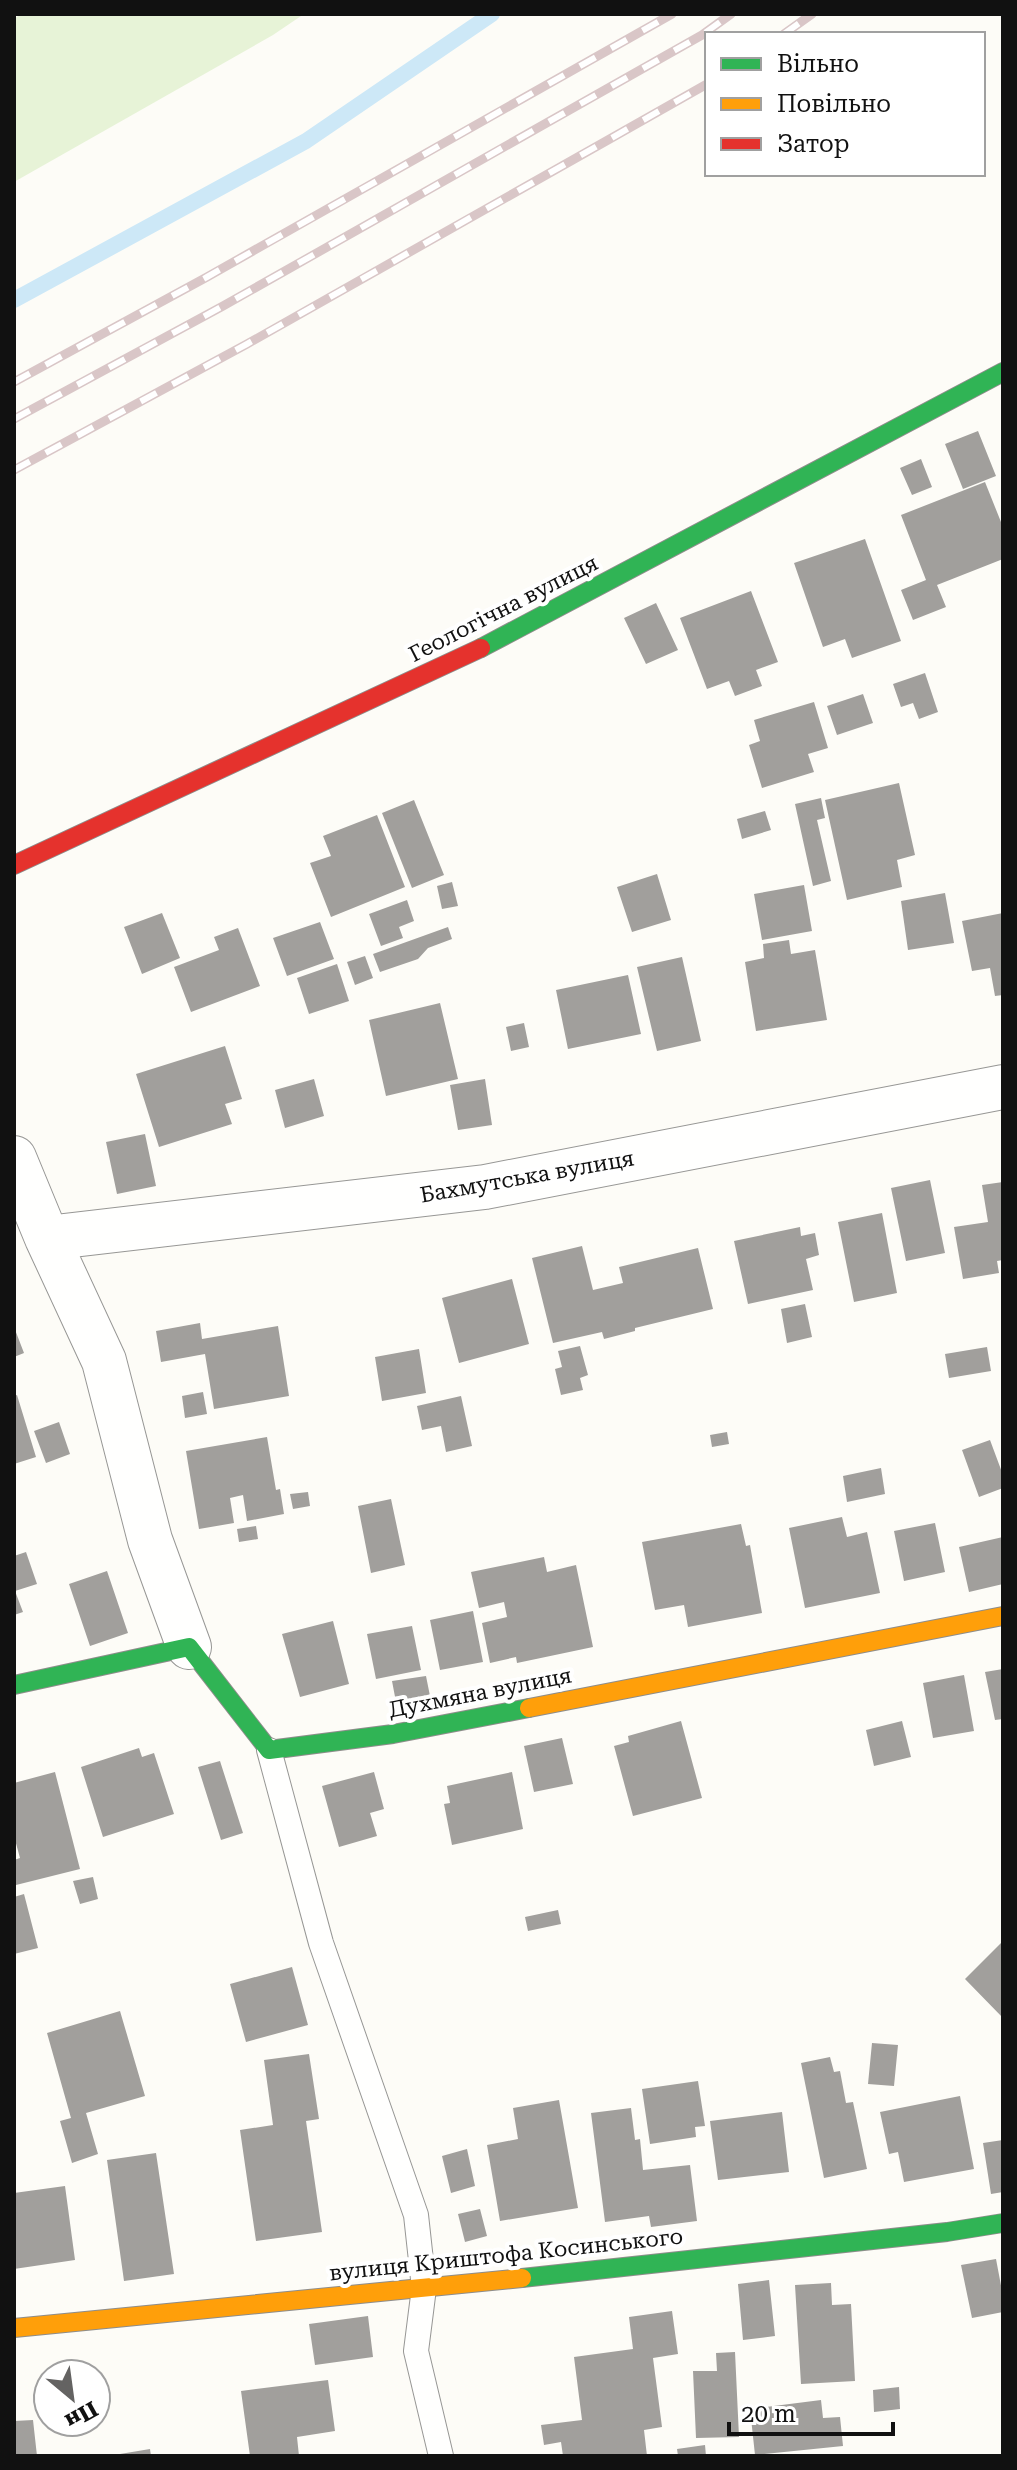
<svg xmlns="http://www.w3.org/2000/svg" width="1017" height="2470" viewBox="0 0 1017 2470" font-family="'Roboto Serif',serif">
	<rect width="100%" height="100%" fill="#fdfcf7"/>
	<path fill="#e7f3d7" d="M21,14H304L273,35L14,182V19Z"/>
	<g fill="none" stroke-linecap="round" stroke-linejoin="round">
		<path stroke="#cde8f7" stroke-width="16" d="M14,300L306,141L492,14"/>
	</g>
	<path fill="#a19f9c" d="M978,431L996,476L963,489L945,444Z
		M921,459L932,487L912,495L900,468Z
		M985,482L1003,527V559L937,585L946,607L913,620L901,590L926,580L901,515Z
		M865,539L901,641L852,658L845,639L823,647L794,563Z
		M751,591L778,662L756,670L762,686L735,696L729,681L707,689L680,618Z
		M656,603L678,650L646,664L624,618Z
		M925,673L938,712L919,719L913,703L901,707L893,684Z
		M863,694L873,723L837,735L827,706Z
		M814,702L828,748L808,754L814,772L762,788L749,745L760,741L754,720Z
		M899,783L915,855L897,860L902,887L847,900L825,800Z
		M821,798L825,818L817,820L831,881L813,886L795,804Z
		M414,800L444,875L412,888L382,813Z
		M765,811L771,830L742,839L737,819Z
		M377,815L405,887L331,917L310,863L331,856L323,836Z
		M657,874L671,920L632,932L617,887Z
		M452,882L458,906L442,909L437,886Z
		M804,885L812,931L762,940L754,894Z
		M945,893L954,943L908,950L901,901Z
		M407,900L414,921L399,927L403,938L381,946L369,914Z
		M162,913L180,958L142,974L124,927Z
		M1003,913V995L995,996L990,968L972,971L962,921Z
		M320,922L334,959L287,976L273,938Z
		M448,927L452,939L428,948L418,959L380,972L373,954Z
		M238,928L260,986L191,1012L174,967L219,950L214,937Z
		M789,940L791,954L815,950L827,1020L756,1031L745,962L764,958L763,944Z
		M365,956L373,978L355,985L347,962Z
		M682,957L701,1041L657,1051L637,967Z
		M337,964L349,1001L309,1014L297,978Z
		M628,975L641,1034L568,1049L556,990Z
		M440,1003L458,1079L386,1096L369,1020Z
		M524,1023L529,1047L511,1051L506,1027Z
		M225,1046L242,1099L225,1104L232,1124L159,1147L136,1074Z
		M314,1079L324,1116L285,1128L275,1090Z
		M485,1079L492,1125L458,1130L450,1085Z
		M145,1134L156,1186L117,1194L106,1142Z
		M930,1180L945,1253L906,1261L891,1188Z
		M1003,1182V1260L997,1261L999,1273L963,1279L954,1227L988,1222L982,1185Z
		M882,1213L897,1293L854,1302L838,1222Z
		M800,1227L801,1236L815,1233L819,1255L806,1259L813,1290L748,1304L734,1241Z
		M582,1246L593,1290L623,1283L619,1267L698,1248L713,1309L635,1328V1331L604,1339L602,1332L553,1343L532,1258Z
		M512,1279L529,1344L459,1363L442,1298Z
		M805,1304L812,1337L787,1343L781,1309Z
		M200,1323L202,1339L278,1326L289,1396L214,1409L205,1354L161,1362L156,1331Z
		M14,1327L24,1353L14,1357Z
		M580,1346L588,1375L580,1378L583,1390L561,1395L555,1369L562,1367L558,1351Z
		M987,1347L991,1371L949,1378L945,1354Z
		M419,1349L426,1393L382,1401L375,1357Z
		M203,1392L207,1414L185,1418L182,1396Z
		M17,1395L36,1457L14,1464V1396Z
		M461,1396L472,1446L446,1452L441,1426L422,1430L417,1406Z
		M59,1422L70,1454L46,1463L34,1431Z
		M727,1432L729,1444L712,1447L710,1435Z
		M267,1437L276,1490L280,1489L284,1514L247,1521L243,1495L230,1498L234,1523L199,1529L186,1451Z
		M990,1440L1003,1475V1488L979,1497L962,1450Z
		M881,1468L885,1494L847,1502L843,1476Z
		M308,1492L310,1506L293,1509L290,1494Z
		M391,1499L405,1565L371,1573L358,1506Z
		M842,1517L847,1537L867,1532L880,1593L805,1608L789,1528Z
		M935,1523L945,1572L904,1581L894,1531Z
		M741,1524L746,1546L750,1545L762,1613L688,1627L684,1605L655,1610L642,1542Z
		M256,1526L258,1539L239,1542L237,1529Z
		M1003,1537V1584L969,1592L959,1547Z
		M26,1552L37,1584L15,1591L23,1612L14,1615V1556Z
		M544,1557L547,1572L576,1565L593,1647L517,1663L516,1657L490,1663L482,1623L507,1617L504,1602L479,1608L471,1572Z
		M107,1571L128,1633L90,1646L69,1584Z
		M473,1611L483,1662L440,1670L430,1620Z
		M333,1621L349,1684L300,1697L282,1634Z
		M412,1626L421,1670L376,1679L367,1634Z
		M1003,1669V1719L995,1720L985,1672Z
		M964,1675L974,1731L933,1738L923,1683Z
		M426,1676L430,1696L396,1702L392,1681Z
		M681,1721L702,1798L633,1816L614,1746L629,1742L628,1736Z
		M902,1721L911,1757L874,1766L866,1730Z
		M562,1738L573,1784L534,1792L524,1746Z
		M139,1748L142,1757L154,1753L174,1814L103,1837L81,1767Z
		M220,1761L243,1833L221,1840L198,1767Z
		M55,1772L80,1869L16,1885L14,1860L20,1858L14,1836V1783Z
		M374,1772L384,1809L370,1813L377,1836L339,1847L322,1786Z
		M512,1772L523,1829L452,1845L444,1804L450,1803L447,1786Z
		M93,1877L98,1899L80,1904L73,1881Z
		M24,1894L38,1948L14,1954V1897Z
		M558,1910L561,1924L528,1931L525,1917Z
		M1003,1941V2018L965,1979Z
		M292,1967L308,2025L246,2042L230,1984Z
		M120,2011L145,2096L86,2113L98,2154L72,2163L60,2121L71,2118L47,2033Z
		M872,2043L898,2045L894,2086L868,2084Z
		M309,2054L319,2119L306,2121L322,2232L256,2241L240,2130L273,2125L264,2060Z
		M830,2057L834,2072L840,2071L846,2103L853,2102L867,2169L824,2178L801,2063Z
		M698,2081L705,2126L695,2127L696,2137L650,2144L642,2089Z
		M960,2096L974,2169L904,2182L898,2152L889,2154L880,2112Z
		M559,2100L578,2208L500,2221L487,2145L518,2139L513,2108Z
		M631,2108L635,2140L640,2139L643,2170L690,2165L697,2221L651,2227L649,2216L605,2222L591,2113Z
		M782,2112L789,2172L718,2180L710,2121Z
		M1003,2140V2192L991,2194L983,2143Z
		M467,2149L475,2186L451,2193L442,2156Z
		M156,2153L174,2274L124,2281L107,2160Z
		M65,2186L75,2260L14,2269V2193Z
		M480,2209L487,2236L465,2242L458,2214Z
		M996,2259L1003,2296V2312L972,2318L961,2265Z
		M769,2280L775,2336L743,2340L738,2284Z
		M831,2283L832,2305L851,2304L855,2381L801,2384L795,2285Z
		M672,2311L678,2354L653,2358L662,2427L644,2430L647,2456H563L561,2442L544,2445L541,2425L582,2420L574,2357L633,2349L629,2317Z
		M368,2316L373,2357L315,2365L309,2324Z
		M735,2352L739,2437L696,2438L693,2371H717L716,2353Z
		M328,2380L335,2431L297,2437L299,2456H250L241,2391Z
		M899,2387L900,2409L874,2412L873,2390Z
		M821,2400L823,2418L840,2417L843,2446L755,2455L750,2409Z
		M33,2420L37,2456H14V2421Z
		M705,2445L706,2456H678L677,2449Z
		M150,2449L151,2456H120V2454Z"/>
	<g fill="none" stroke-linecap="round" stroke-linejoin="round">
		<defs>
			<path id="lane" d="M269,1750L321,1943L416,2215L424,2288L416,2351L441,2456"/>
			<path id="street" d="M14,1158L47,1238L104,1361L150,1540L189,1647
				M47,1238L485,1187L1003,1087"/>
			<path id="fast" d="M481,648L1003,372
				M14,1685L189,1647L269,1750L393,1734L529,1708
				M522,2278L947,2232L1003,2223"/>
			<path id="slow" d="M529,1708L1003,1616
				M14,2328L522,2278"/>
			<path id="jam" d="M14,865L481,648"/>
		</defs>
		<use href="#lane" stroke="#979795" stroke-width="26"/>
		<use href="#street" stroke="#979795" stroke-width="46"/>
		<use href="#fast" stroke="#8e8d8b" stroke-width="20"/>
		<use href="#slow" stroke="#8e8d8b" stroke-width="20"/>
		<use href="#jam" stroke="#8e8d8b" stroke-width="20"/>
		<use href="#lane" stroke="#fffffe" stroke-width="24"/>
		<use href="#street" stroke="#fffffe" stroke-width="44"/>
		<use href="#fast" stroke="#30b455" stroke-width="18"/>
		<use href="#slow" stroke="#ff9f0a" stroke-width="18"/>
		<use href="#jam" stroke="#e5322d" stroke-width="18"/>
		<defs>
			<path id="rail" d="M784,34L812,14
				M14,382L207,277L672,14
				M14,419L223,306L702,35L731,14
				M14,470L247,344L707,84"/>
		</defs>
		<use href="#rail" stroke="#d9c6c7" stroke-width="9"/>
		<use href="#rail" stroke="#fff" stroke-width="6" stroke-dasharray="18" stroke-linecap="butt"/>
	</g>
	<g text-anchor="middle" stroke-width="8" stroke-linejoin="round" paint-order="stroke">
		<g font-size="22" fill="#111" stroke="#fff">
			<text transform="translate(503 608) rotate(-27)" y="8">Геологічна вулиця</text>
			<text transform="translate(527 1176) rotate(-10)" y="8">Бахмутська вулиця</text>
			<text transform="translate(480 1692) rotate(-11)" y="8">Духмяна вулиця</text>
			<text transform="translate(506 2254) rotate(-6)" y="8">вулиця Криштофа Косинського</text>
		</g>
	</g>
	<rect width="1017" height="2470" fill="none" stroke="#111111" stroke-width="32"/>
	<rect x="705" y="32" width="280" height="144" fill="#ffffff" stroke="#a0a0a0" stroke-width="2"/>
	<rect x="721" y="58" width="40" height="12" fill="#30b455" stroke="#a0a0a0" stroke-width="2"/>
	<text x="777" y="72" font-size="24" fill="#111111">Вільно</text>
	<rect x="721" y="98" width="40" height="12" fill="#ff9f0a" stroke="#a0a0a0" stroke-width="2"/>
	<text x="777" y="112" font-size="24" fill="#111111">Повільно</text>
	<rect x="721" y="138" width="40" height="12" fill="#e5322d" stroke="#a0a0a0" stroke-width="2"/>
	<text x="777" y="152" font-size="24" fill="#111111">Затор</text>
	<g transform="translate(72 2398) rotate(151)"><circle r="38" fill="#ffffff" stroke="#a0a0a0" stroke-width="2"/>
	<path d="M0-6L14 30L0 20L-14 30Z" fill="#646362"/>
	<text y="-12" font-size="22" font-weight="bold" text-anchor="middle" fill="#111111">Пн</text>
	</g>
	<path d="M729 2422v12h164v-12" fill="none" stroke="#111111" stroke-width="4"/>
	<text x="741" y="2422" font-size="24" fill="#111111" stroke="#ffffff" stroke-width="6" paint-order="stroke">20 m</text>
</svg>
